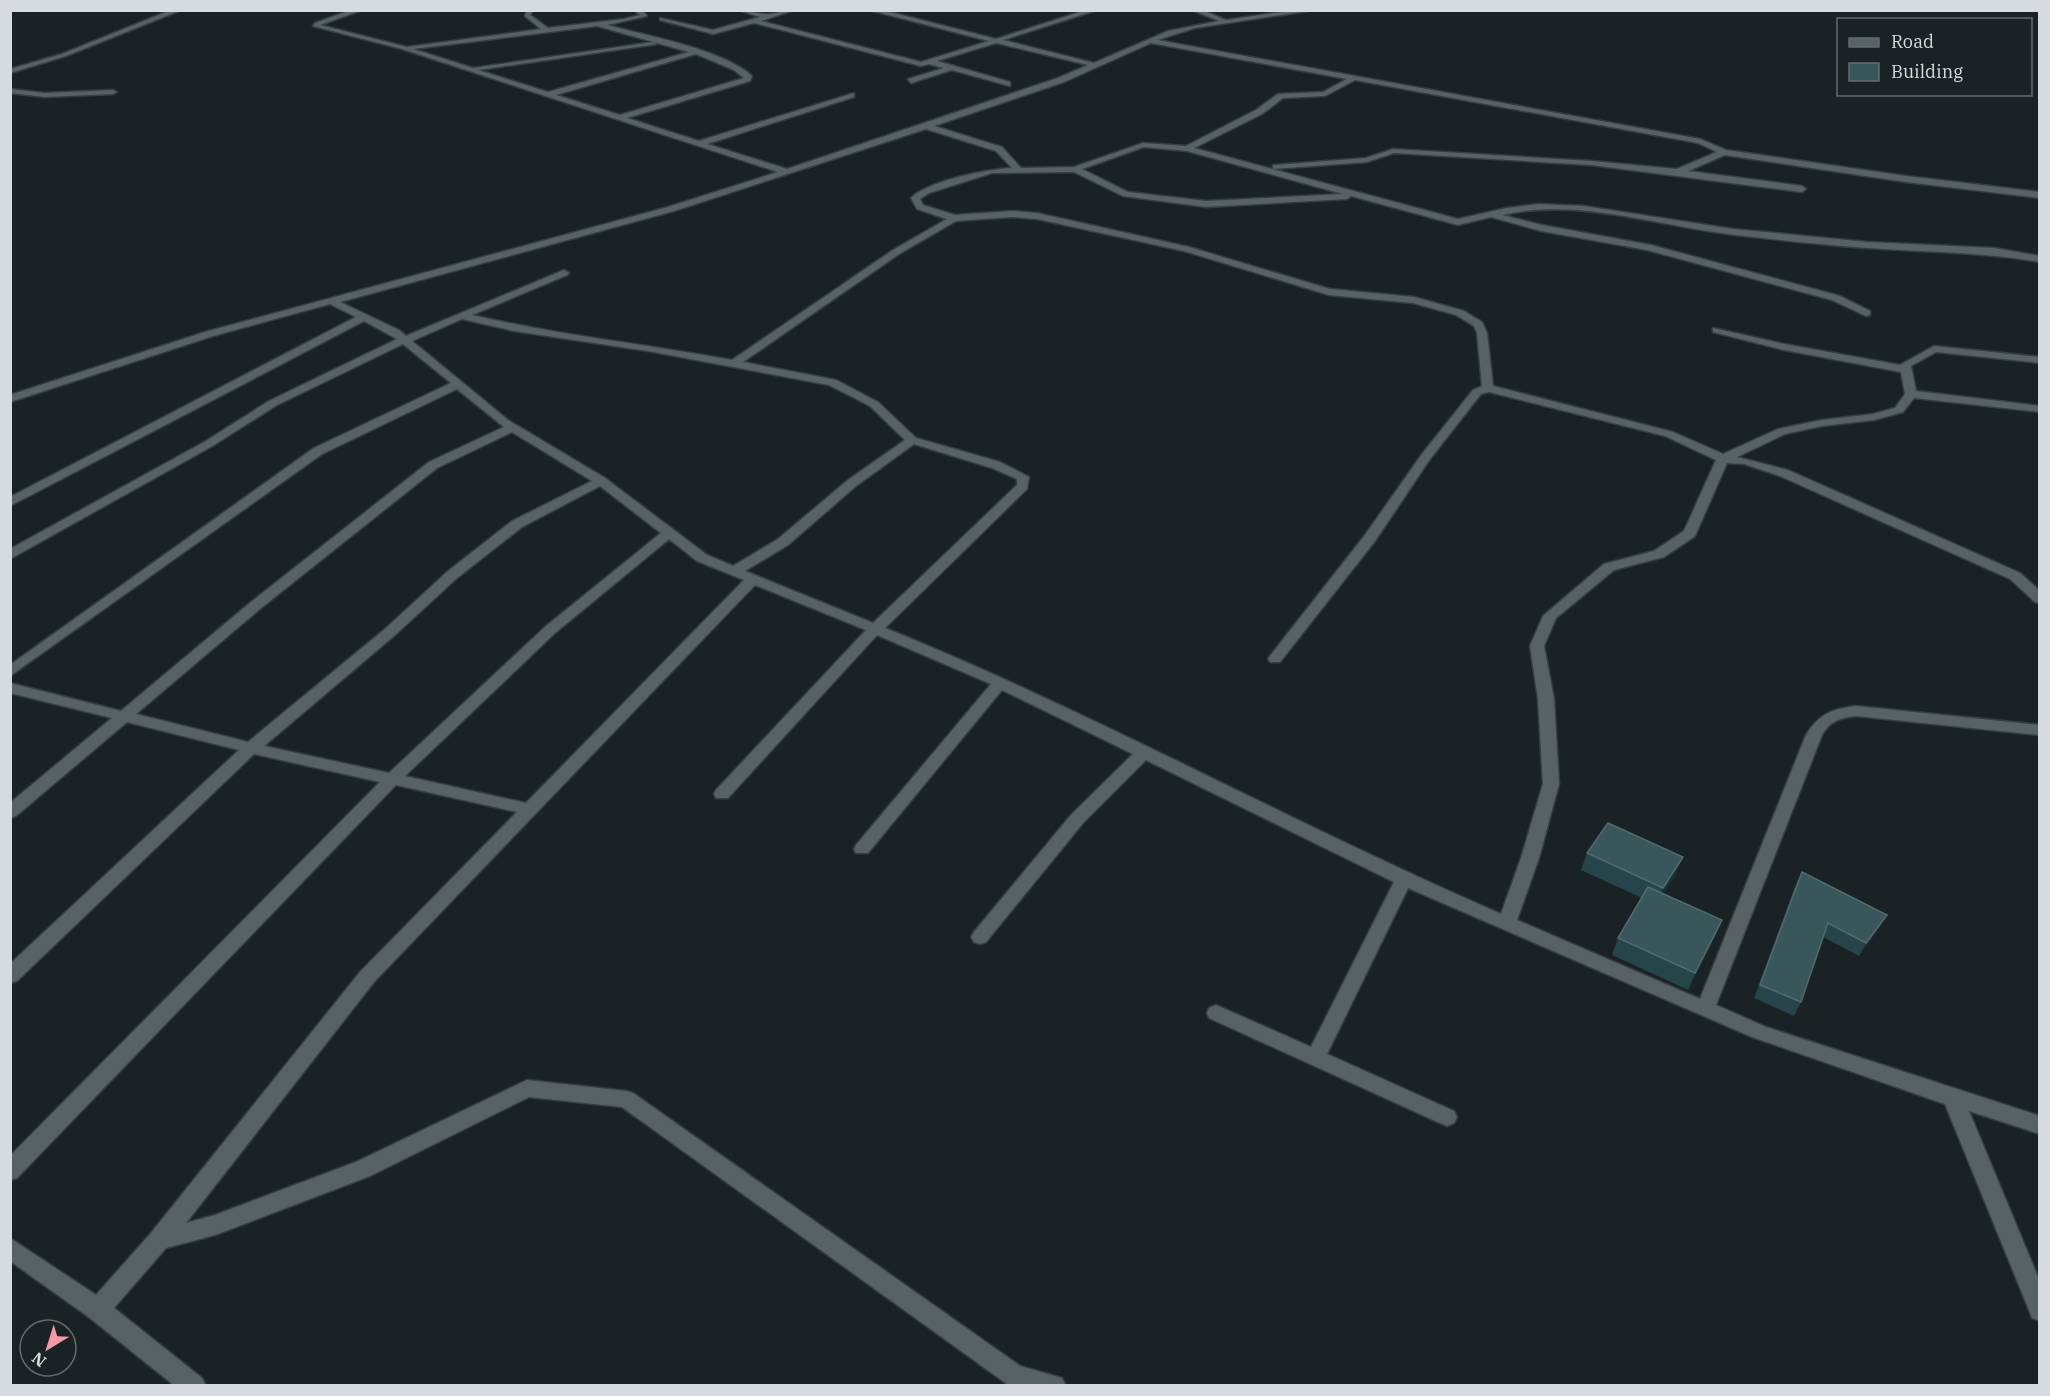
<svg xmlns="http://www.w3.org/2000/svg" width="2050" height="1396" viewBox="0 0 2050 1396" font-family="'IBM Plex Serif',serif">
	<rect width="100%" height="100%" fill="#1a2224"/>
	<g fill="none" stroke-linecap="round" stroke-linejoin="round">
		<defs>
			<path id="minor" d="M171,10H181L66,56L10,73V69L62,54Z
				M351,10H362L320,25L407,47L541,29L525,16L527,10H533L530,15L548,28L624,19L640,15L634,10H642L647,16L607,25C647,36 722,49 752,76L750,81L627,118L699,141L854,93V97L707,144L787,169L1058,78L1088,65L996,43L937,61L1010,82V86L952,70L911,83L908,79L944,68L929,64L921,66L754,23L713,34L660,20V18L713,30L760,17L739,10C749,10 760,15 769,14C778,13 785,10 794,10L761,21L921,62L989,41L869,10H882L996,39L1086,10H1097L1003,40L1094,63L1168,31L1219,21L1192,10H1202L1226,20L1294,10H1314L1195,28L1157,40L1700,139L1726,150L1906,176L2040,192V198L1906,182L1725,155L1688,171L1802,186L1806,189L1802,192L1591,165L1394,153L1367,162L1273,169V165H1276L1366,158L1393,149L1591,161L1677,169L1717,152L1698,143L1355,80L1325,96L1283,98L1262,114L1194,148L1458,219L1507,208L1539,204L1584,206L1733,229L1867,242L1994,248L2040,256V262C1982,252 1925,252 1868,248C1824,245 1780,240 1736,235C1660,227 1579,197 1502,215L1542,225L1651,245L1840,296L1870,311V315L1866,316L1832,300L1647,250L1541,231L1491,217L1458,225L1351,196L1347,199L1206,207L1123,196L1074,172L992,173L929,193L920,199L923,205L955,215L1012,211L1037,213L1189,247L1330,289L1414,297L1464,311L1482,322L1487,333L1493,386L1673,432L1723,454L1778,429L1822,420L1873,414L1895,408L1905,394L1901,372L1784,350L1713,332V328L1784,344L1900,365L1934,346L2040,357V363L1936,352L1911,366L1916,391L2040,406V412L1914,398L1903,412L1874,420L1822,426L1785,434L1737,457L1788,470L2020,573L2040,591V603L2035,602L2010,579L1780,476L1744,464L1727,463L1695,536L1664,557L1614,570L1556,618L1544,646L1554,699L1559,784L1539,858L1517,920L1700,999L1806,735C1819,714 1832,709 1856,706L2040,725V735L1856,716C1840,718 1830,721 1822,735L1716,1005L1766,1027L2040,1116V1134L1969,1111L2040,1282V1321L2032,1318L2029,1310L1945,1104L1752,1037L1408,888L1327,1054L1454,1111L1457,1117L1454,1123L1447,1126L1440,1123L1209,1018L1207,1013L1209,1008L1216,1005L1311,1047L1394,882L1146,760L1083,823L986,942L980,944L974,942L971,937L974,932L1071,815L1133,754L1002,690L868,853H856L854,849L856,845L991,684L877,635L728,798H716L714,794L716,790L866,630L755,585L374,982L186,1223L215,1215L356,1162L527,1080L626,1091L633,1093L1020,1366L1062,1378L1066,1386L1007,1384L622,1107L529,1097L370,1176L215,1235L166,1248L114,1308L202,1378L206,1386H175L90,1318L10,1261V1238L96,1295L151,1233L360,972L517,812L396,785L17,1178L10,1180V1156L380,782L254,754L17,981L10,983V964L239,750L127,722L16,816L10,818V803L112,718L10,693V683L121,711L251,602L429,462L504,427L457,389L322,454L10,676V665L314,448L451,383L403,344L277,405L214,445L10,559V549L206,441L269,401L397,339L364,321L10,506V497L356,317L330,304L213,336L10,402V395L205,332L668,207L778,172L402,49L313,26L315,23ZM597,26L689,52L548,92L478,70L657,44L654,42L473,68L413,49ZM1151,43L1347,79L1323,92L1278,94L1256,110L1186,146L1143,143L1074,167L1021,168L1002,147L934,126L1064,82ZM696,54L734,70L744,78L620,115L556,95ZM926,129L996,151L1012,168C987,169 928,181 911,198L917,209L947,219L893,250L732,360C645,344 557,335 472,315L567,275L569,273L564,270L406,336L399,330L340,302L674,211ZM1144,147L1187,151L1343,194L1206,201L1128,192L1082,169ZM1012,217L1037,219L1184,251L1329,295L1413,303L1456,315L1474,326L1477,333L1482,386L1473,390L1422,454L1365,535L1270,656L1268,659L1270,662H1280L1375,541L1430,459L1481,394L1489,392L1665,436L1716,460L1684,531L1654,551L1604,564L1543,616L1530,646L1538,699L1543,784L1521,858L1501,914C1293,824 1095,713 885,628L1027,489L1029,477L1000,462L916,438L878,402L836,380L743,362L899,254L956,221ZM462,319L514,331L648,351L829,385L870,406L905,440L848,480L778,539L733,566L707,555L605,478L508,420L412,341ZM512,432L592,481L512,521L447,572L385,629L248,742L136,714L261,608L437,468ZM914,444L992,468L1017,479V485L873,623L745,571L788,545L856,486ZM600,486L661,533L545,627L389,773L264,746L395,635L457,578L522,527ZM669,539L697,561L744,580L526,803L405,776L555,633Z
				M10,89L45,93L113,90L117,92L113,94L45,97L10,93Z"/>
		</defs>
		<use href="#minor" stroke="#373e3f" stroke-width="3"/>
		<use href="#minor" fill="#586264" fill-rule="evenodd"/>
	</g>
	<path fill="#26454b" d="M1587,853L1676,874L1663,894L1715,937L1688,990L1612,955L1618,938L1642,898L1581,870Z
		M1802,872L1887,915L1879,928L1859,956L1823,937L1801,1002L1794,1016L1754,998L1795,886Z"/>
	<path fill="#193035" d="M1683,857L1676,874L1656,905L1663,888Z
		M1887,915L1879,928L1859,956L1866,943Z
		M1722,920L1715,937L1688,990L1695,973Z"/>
	<path fill="#39565b" stroke="#526b6f" stroke-width="1.5" d="M1608,823L1683,857L1663,888L1587,853Z
		M1802,872L1887,915L1866,943L1828,923L1801,1002L1760,985Z
		M1648,887L1722,920L1695,973L1618,938Z"/>
	<rect width="2050" height="1396" fill="none" stroke="#d6dcdd" stroke-width="24"/>
	<rect x="1837" y="18" width="195" height="78" fill="#1a2224" stroke="#656c6e" stroke-width="1.5"/>
	<rect x="1849" y="38" width="30" height="9" fill="#586264" stroke="#656c6e" stroke-width="1.5"/>
	<text x="1891" y="48" font-size="18" fill="#d6dcdd">Road</text>
	<rect x="1849" y="63" width="30" height="18" fill="#39565b" stroke="#656c6e" stroke-width="1.5"/>
	<text x="1891" y="78" font-size="18" fill="#d6dcdd">Building</text>
	<g transform="translate(48 1348) rotate(218)"><circle r="28" fill="#1a2224" stroke="#656c6e" stroke-width="1.5"/>
	<path d="M0-4.5L10 22L0 15L-10 22Z" fill="#f39aa9"/>
	<text y="-9" font-size="16" font-weight="bold" text-anchor="middle" fill="#d6dcdd">N</text>
	</g>
</svg>
